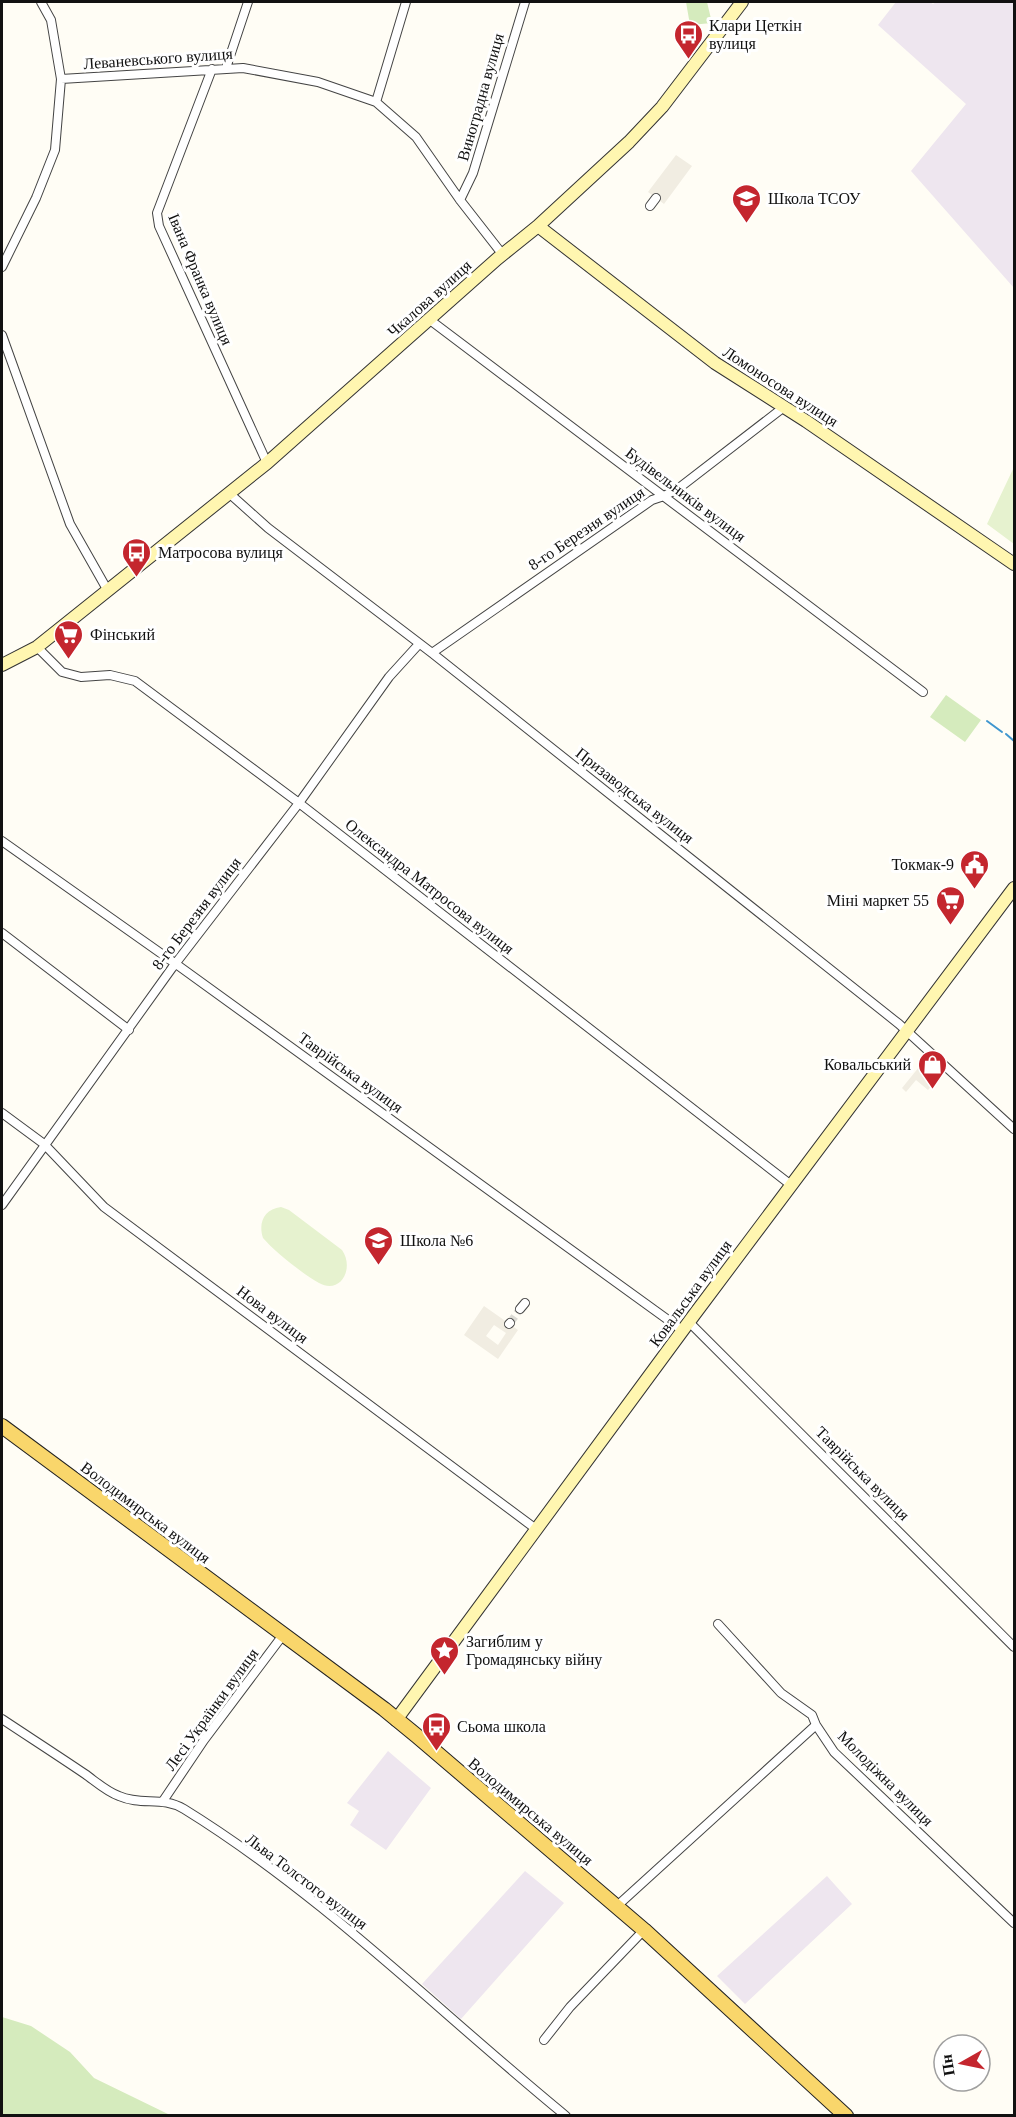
<svg xmlns="http://www.w3.org/2000/svg" width="1016" height="2117" viewBox="0 0 1016 2117" font-family="'Times New Roman',serif">
	<rect width="100%" height="100%" fill="#fffdf5"/>
	<path fill="#eee6ef" d="M896,2H930L933,4L936,2H1014V288L911,171L966,104L878,25Z
		M388,1751L431,1788L386,1850L350,1825L359,1811L347,1803Z
		M525,1871L564,1903L461,2019L422,1984Z
		M827,1876L852,1904L745,2004L717,1976Z"/>
	<path fill="#d5ebbd" d="M686,2H707L712,23L690,25Z
		M946,695L981,720L965,742L930,717Z
		M2,2017L31,2026L70,2052L94,2078L170,2115H2Z"/>
	<path fill="#e6f2cf" d="M1014,467V544L987,524Z
		M281,1207L289,1210L342,1250C355,1269 340,1295 319,1283C304,1275 274,1251 263,1238C258,1223 264,1209 281,1207Z"/>
	<path fill="#f1ede2" fill-rule="evenodd" d="M676,155L692,166L664,204L648,192Z
		M928,1056L931,1059L920,1072L929,1079L939,1066L943,1069L935,1078V1082L928,1090L916,1080L906,1092L902,1088Z
		M484,1306L518,1330L498,1359L464,1335ZM494,1325L506,1333L498,1345L486,1336Z"/>
	<g fill="none" stroke-linecap="round" stroke-linejoin="round">
		<path stroke="#3f96cf" stroke-width="2" d="M987,721L1002,732
			M1006,734L1014,741"/>
		<path stroke="#dbdad3" stroke-width="8" stroke-dasharray="8 4" stroke-linecap="butt" d="M510,1323L520,1309"/>
		<defs>
			<path id="street" d="M226,68L248,2
				M212,69L157,213L159,226L267,463
				M61,79L243,68L318,82L376,102L416,137L460,200L503,255
				M376,102L406,2
				M460,200L473,173L525,2
				M650,206L656,198
				M2,267L36,198L55,150L61,79L51,20L41,2
				M430,320L923,692
				M2,335L70,524L108,591
				M230,494L268,528L432,653L899,1024L1014,1129
				M37,647L62,672L81,677L110,675L135,681L299,803L791,1185
				M432,653L652,500L664,496L679,488L784,407
				M2,841L176,964L682,1330
				M2,933L129,1030
				M2,1113L44,1144L104,1207L536,1529
				M2,1205L172,968L299,803L389,677L419,644
				M520,1309L525,1303
				M689,1322L1014,1647
				M509,1324L510,1323
				M718,1624L781,1693L812,1715L816,1725L834,1752L1014,1923
				M2,1719C29,1737 57,1755 85,1774C95,1781 107,1792 119,1796C142,1806 162,1796 184,1809C323,1895 440,2013 566,2116
				M163,1801L204,1740L283,1635
				M617,1906L816,1725
				M544,2040L570,2007L644,1930"/>
			<path id="secondary" d="M538,226L715,363L806,421L1014,564
				M2,665L37,647L267,463L497,259L538,226L629,142L662,107L742,2
				M396,1720L694,1315L1014,888"/>
			<path id="primary" d="M2,1426L384,1709L417,1736L644,1930L846,2116"/>
		</defs>
		<use href="#street" stroke="#444" stroke-width="10"/>
		<use href="#secondary" stroke="#333" stroke-width="14"/>
		<use href="#primary" stroke="#222" stroke-width="16"/>
		<use href="#street" stroke="#fff" stroke-width="8"/>
		<use href="#secondary" stroke="#fff6b0" stroke-width="12"/>
		<use href="#primary" stroke="#f9d66b" stroke-width="14"/>
	</g>
	<defs>
		<symbol id="bus-pin" viewBox="-11 -11 22 30"><path d="M0 17L-7.5 6A9.5 9.5 0 1 1 7.5 6Z" fill="#c4262e" stroke="#fff"/><path d="M-5-6H5V4H4V6H2V4H-2V6H-4V4H-5ZM-3.5-4V0h7V-4ZM-3.5 1.2v1.5H-2V1.2ZM2 1.2v1.5H3.5V1.2Z" fill="#fff"/></symbol>
		<symbol id="school-pin" viewBox="-11 -11 22 30"><path d="M0 17L-7.5 6A9.5 9.5 0 1 1 7.5 6Z" fill="#c4262e" stroke="#fff"/><path d="M0-5L7-2L0 1L-7-2ZM-4 1L0 2.5L4 1V4Q0 6-4 4Z" fill="#fff"/></symbol>
		<symbol id="supermarket-pin" viewBox="-11 -11 22 30"><path d="M0 17L-7.5 6A9.5 9.5 0 1 1 7.5 6Z" fill="#c4262e" stroke="#fff"/><path d="M-6-5.5h2.5l.6 2H6L4.5 2H-2.5L-4.4-4H-6ZM-1.5 3.2a1.3 1.3 0 1 0 .1 0ZM3 3.2a1.3 1.3 0 1 0 .1 0Z" fill="#fff"/></symbol>
		<symbol id="civic-pin" viewBox="-11 -11 22 30"><path d="M0 17L-7.5 6A9.5 9.5 0 1 1 7.5 6Z" fill="#c4262e" stroke="#fff"/><path d="M-.6-6.5H3V-4.5H.6V-3L4-1V1h2V6H-6V1h2V-1L-.6-3ZM-1.2 2.5V6h2.4V2.5Z" fill="#fff"/></symbol>
		<symbol id="shop-pin" viewBox="-11 -11 22 30"><path d="M0 17L-7.5 6A9.5 9.5 0 1 1 7.5 6Z" fill="#c4262e" stroke="#fff"/><path d="M-5-2.5h2.3a2.7 3.5 0 0 1 5.4 0H5L5.5 6h-11ZM-1.5-2.5h3a1.5 2.3 0 0 0-3 0Z" fill="#fff"/></symbol>
		<symbol id="sight-pin" viewBox="-11 -11 22 30"><path d="M0 17L-7.5 6A9.5 9.5 0 1 1 7.5 6Z" fill="#c4262e" stroke="#fff"/><path d="M0-6L1.8-2.2L6-1.7L2.9 1.2L3.7 5.4L0 3.3L-3.7 5.4L-2.9 1.2L-6-1.7L-1.8-2.2Z" fill="#fff"/></symbol>
	</defs>
	<g fill-rule="evenodd">
		<use href="#bus-pin" x="672" y="18" width="33" height="45"/>
		<use href="#school-pin" x="730" y="182" width="33" height="45"/>
		<use href="#bus-pin" x="120" y="536" width="33" height="45"/>
		<use href="#supermarket-pin" x="52" y="618" width="33" height="45"/>
		<use href="#civic-pin" x="958" y="848" width="33" height="45"/>
		<use href="#supermarket-pin" x="934" y="884" width="33" height="45"/>
		<use href="#shop-pin" x="916" y="1048" width="33" height="45"/>
		<use href="#school-pin" x="362" y="1224" width="33" height="45"/>
		<use href="#sight-pin" x="428" y="1634" width="33" height="45"/>
		<use href="#bus-pin" x="420" y="1710" width="33" height="45"/>
	</g>
	<g text-anchor="middle" stroke-width="6" stroke-linejoin="round" paint-order="stroke">
		<g font-size="16" fill="#111" stroke="#fff" text-anchor="start">
			<text x="709" y="31">Клари Цеткін<tspan x="709" dy="18">вулиця</tspan></text>
			<text x="768" y="204">Школа ТСОУ</text>
			<text x="158" y="558">Матросова вулиця</text>
			<text x="90" y="640">Фінський</text>
			<text x="954" y="870" text-anchor="end">Токмак-9</text>
			<text x="929" y="906" text-anchor="end">Міні маркет 55</text>
			<text x="911" y="1070" text-anchor="end">Ковальський</text>
			<text x="400" y="1246">Школа №6</text>
			<text x="466" y="1647">Загиблим у<tspan x="466" dy="18">Громадянську війну</tspan></text>
			<text x="457" y="1732">Сьома школа</text>
		</g>
		<g font-size="16" fill="#111" stroke="#fff">
			<text transform="translate(158 58) rotate(-4)" y="6">Леваневського вулиця</text>
			<text transform="translate(480 97) rotate(-74)" y="6">Виноградна вулиця</text>
			<text transform="translate(201 279) rotate(67)" y="6">Івана Франка вулиця</text>
			<text transform="translate(429 298) rotate(-42)" y="6">Чкалова вулиця</text>
			<text transform="translate(781 386) rotate(33)" y="6">Ломоносова вулиця</text>
			<text transform="translate(686 494) rotate(37)" y="6">Будівельників вулиця</text>
			<text transform="translate(586 528) rotate(-34)" y="6">8-го Березня вулиця</text>
			<text transform="translate(635 795) rotate(38)" y="6">Призаводська вулиця</text>
			<text transform="translate(430 886) rotate(38)" y="6">Олександра Матросова вулиця</text>
			<text transform="translate(196 913) rotate(-53)" y="6">8-го Березня вулиця</text>
			<text transform="translate(351 1072) rotate(36)" y="6">Таврійська вулиця</text>
			<text transform="translate(690 1293) rotate(-54)" y="6">Ковальська вулиця</text>
			<text transform="translate(273 1314) rotate(37)" y="6">Нова вулиця</text>
			<text transform="translate(863 1473) rotate(45)" y="6">Таврійська вулиця</text>
			<text transform="translate(146 1512) rotate(37)" y="6">Володимирська вулиця</text>
			<text transform="translate(211 1709) rotate(-54)" y="6">Лесі Українки вулиця</text>
			<text transform="translate(886 1778) rotate(45)" y="6">Молодіжна вулиця</text>
			<text transform="translate(531 1811) rotate(40)" y="6">Володимирська вулиця</text>
			<text transform="translate(307 1881) rotate(37)" y="6">Льва Толстого вулиця</text>
		</g>
	</g>
	<rect width="1016" height="2117" fill="none" stroke="#111111" stroke-width="6"/>
	<g transform="translate(962 2063) rotate(261)"><circle r="28" fill="#ffffff" stroke="#a0a0a0" stroke-width="1.5"/>
	<path d="M0-4.5L10 22L0 15L-10 22Z" fill="#c4262e"/>
	<text y="-9" font-size="16" font-weight="bold" text-anchor="middle" fill="#111111">Пн</text>
	</g>
</svg>
